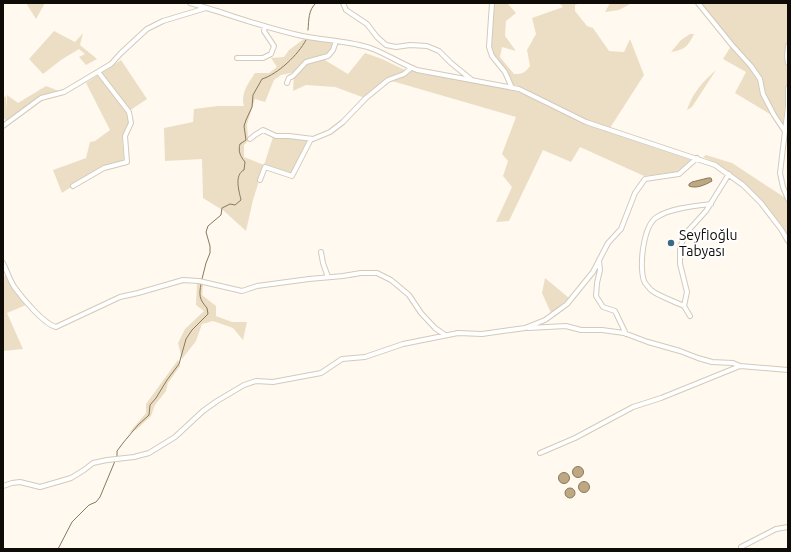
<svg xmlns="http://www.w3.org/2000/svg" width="791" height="552" viewBox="0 0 791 552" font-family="Ubuntu,sans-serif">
	<rect width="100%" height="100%" fill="#fff9ef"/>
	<path fill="#ecdec4" d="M26,3H45L36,19Z
		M493,3H507L516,13L506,21L505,36L516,51L502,47L500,57L514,74C522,74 525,73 530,66L527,50L536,34L532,18L563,7L559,3H580L575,5V11L587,26L593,28L609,51L624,52L630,39L644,75L610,128L590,122L512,85L493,55L490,47Z
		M610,3H632L619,10L605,12Z
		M700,3H788V41L785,56L788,75L783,125C773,111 765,96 761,78Z
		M54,31L75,42L83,33L80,45L97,59L86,65L79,57L85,54L79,49L61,60L43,74L29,59Z
		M690,34H694C688,46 685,50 671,52L681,40Z
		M304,39L334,43L332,49L326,55L312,60L295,72L281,75L274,80L265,102L255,99L247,124L248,141L244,145V157L264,165L273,137H289L309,140L291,175L264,165L253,200L246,231L224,211L203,198L202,159L165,161L164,128L193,122L194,109L218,106H244C240,94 249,82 255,73H269L277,67L271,58L284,57L289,50Z
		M731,46L750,66L759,79L773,116L735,93L746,72L723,59Z
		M365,53L382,59L405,70L402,73L387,79L365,98L335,87L306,85L293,91L294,75L305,64L312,63L323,59L348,74Z
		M121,60L147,99L126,113L129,123L122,137L124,160L103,166L62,193L53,170L86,158L90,142L95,141L110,130L86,83Z
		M411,70L519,92L587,125L691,160L677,172L644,176L580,147L571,162L543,150L509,221L496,222L512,187L503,176L508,161L502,154L516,117L392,81Z
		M716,70L692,107L687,110C692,94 703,81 716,70Z
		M46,86L59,91L40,96L7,122L3,117V98L6,96L7,111V95L18,103Z
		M706,155L732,163L787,199L788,202V236C767,203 739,172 703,157Z
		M6,275L14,289L26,305L7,313L23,349L3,351V276Z
		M545,278L569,298L551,313L542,293Z
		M197,283L203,285L202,295L216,306V316L232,322H247L243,340L233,328L213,321L202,324L196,341L182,359L178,343L185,329L204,311L196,305Z
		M178,360L180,366L168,383L166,391L155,405L151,416L137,429L129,433L146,413V404Z"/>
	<path fill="#bda882" stroke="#89795d" d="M708,178H711L712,181C705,185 696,189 689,186V184L692,182Z
		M572.5 472a5.5 5.5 0 1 1 11 0a5.5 5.5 0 1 1-11 0Z
		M558.5 478a5.5 5.5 0 1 1 11 0a5.5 5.5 0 1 1-11 0Z
		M578.5 487a5.5 5.5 0 1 1 11 0a5.5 5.5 0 1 1-11 0Z
		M565 493a5 5 0 1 1 10 0a5 5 0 1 1-10 0Z"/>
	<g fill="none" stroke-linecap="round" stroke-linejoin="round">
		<path stroke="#89795d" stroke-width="1" d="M308,30C309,20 308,10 316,3
			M202,279L206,263L210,253V246L206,232L208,226L221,215L222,208L230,204L235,205L241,200C239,191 234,175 244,170L245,162C240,156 238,151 240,144L246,140L244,126L246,120L252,107L253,95L262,79C278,74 298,55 306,40
			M117,456V451L123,443L138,425L149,415L150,405L156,398L167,380L179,364L186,339L192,330L208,314L207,308C199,299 199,295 201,284
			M58,549L72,522L89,505L96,502L100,497L115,461"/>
		<defs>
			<path id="minor" d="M190,3C226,13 261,27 298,35C323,41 349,40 373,49C388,55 402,64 417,70L519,89L586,122L715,165L743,185L761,203L781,229L788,241
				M343,3L346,10L367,24L377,37L386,45L396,47L410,45L427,46L439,51L451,63L472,80
				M492,3L489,47L492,56L505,72L512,88
				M698,3L732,45L751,66L760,79L763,94L774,115L784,130
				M788,46L787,56L788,63
				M237,58H263L271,54L274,46L264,31L265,26
				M287,83L289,78L293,76L306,62L328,56L333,50L336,41
				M788,88V106L780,173L783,187L788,199
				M3,126L41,98L64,92L111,64L121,53L147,29L163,21L206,8
				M250,139L255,135L263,130L276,136H289L313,139L330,132L343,122L366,98L388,80L404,74L411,68
				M260,180L265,167L292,176L311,139
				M73,186L104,168L127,162L125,136L131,123L129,112L99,73
				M321,252L323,263L328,277
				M599,260L600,270L597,283L596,296L603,307L615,311L626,334
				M3,263C7,271 10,281 15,288C23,299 44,324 56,327L120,297L138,293L183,280L199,281L242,291L257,286L309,279L343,276L361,273H377L391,280L409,295L421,313L435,328L445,335
				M684,306C676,302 658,296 651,290C649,288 647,285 645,283C638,270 643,225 657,217C671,208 695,206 711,204
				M690,316L684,306L687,292L680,264V247L686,233L706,211L729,174
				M528,328L566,326L581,330H602L624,333L648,342L680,351L698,358L712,362L733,363L740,366
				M540,453L575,438L633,407L661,398L740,366L788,370
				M3,486L12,483L20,482L40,487L71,478L84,470L93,463L107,460L134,457L149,453L175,437L203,411L217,401L244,385L256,381L273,382L321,373L342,359L365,357L403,344L458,333L482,334L525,328L545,320L567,304L593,272L608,243L621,229L635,193L645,179L679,174L697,158
				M741,547L776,529L788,527"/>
		</defs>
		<use href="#minor" stroke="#d3caba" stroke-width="6"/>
		<use href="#minor" stroke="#fff" stroke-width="4"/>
	</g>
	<circle fill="#376b87" stroke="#fff" stroke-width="1.5" cx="671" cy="243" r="4"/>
	<g text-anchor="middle" stroke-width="4" stroke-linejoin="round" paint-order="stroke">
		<g font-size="14" fill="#0f0c07" stroke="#fff" text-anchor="start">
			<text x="679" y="240">Seyfioğlu<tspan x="679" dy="16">Tabyası</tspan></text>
		</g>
	</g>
	<rect width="791" height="552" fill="none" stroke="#0f0c07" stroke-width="8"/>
</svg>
